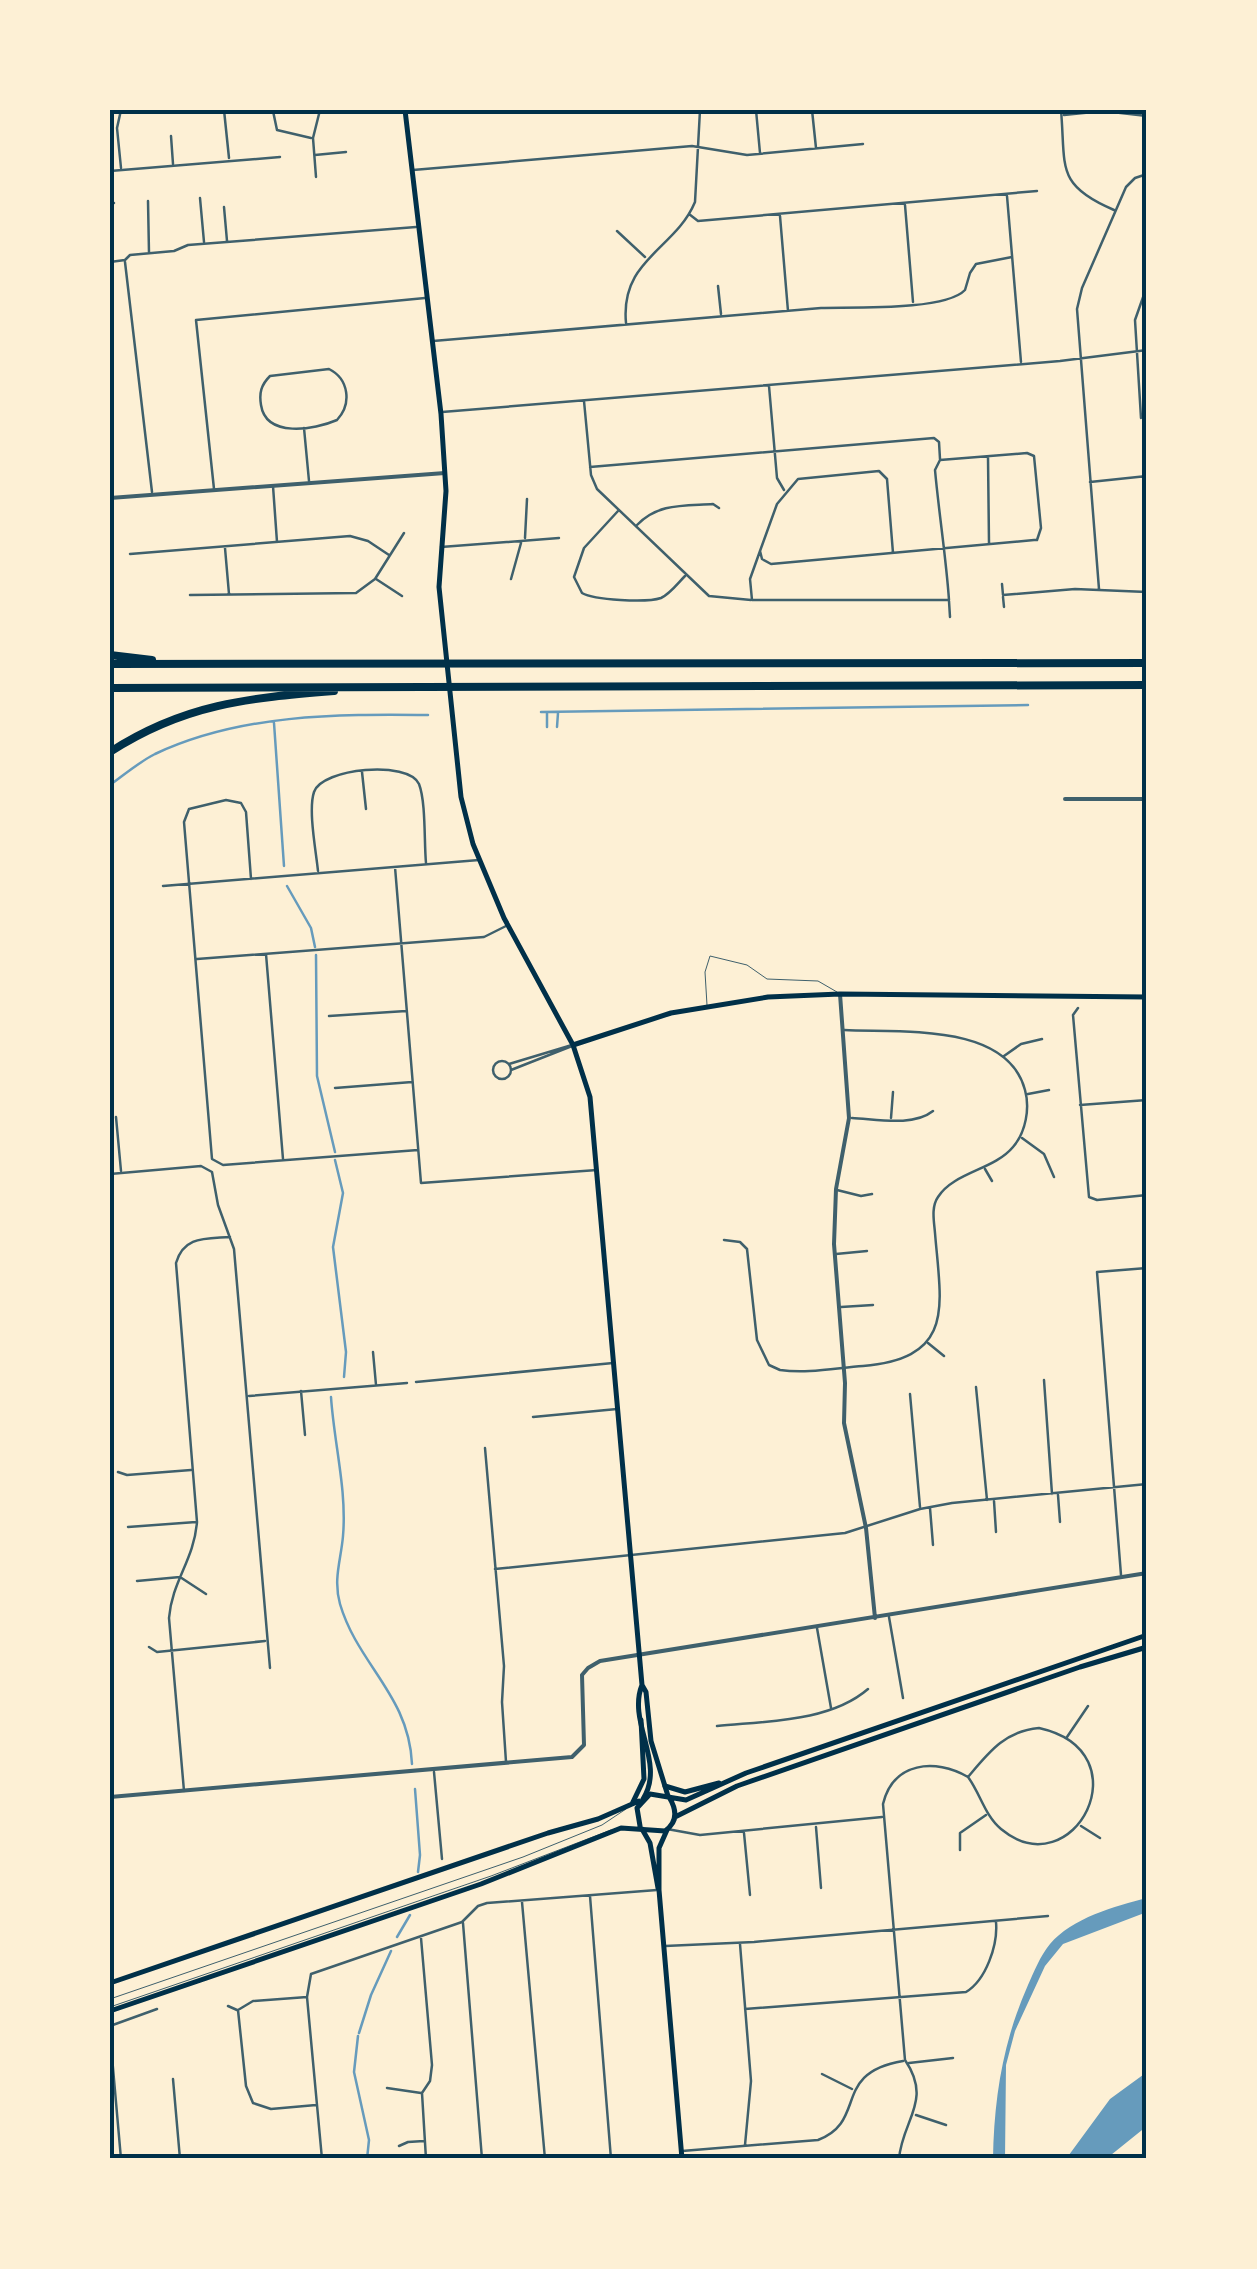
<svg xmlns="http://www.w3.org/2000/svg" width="1257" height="2269" viewBox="0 0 1257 2269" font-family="'Fira Sans',sans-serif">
	<rect width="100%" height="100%" fill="#fdf0d5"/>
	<path fill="#669bbc" d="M1147,1898V1912L1063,1944L1045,1966L1015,2031L1006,2065L1005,2159H993C994,2098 1003,2041 1028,1985C1034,1972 1040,1956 1050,1944C1072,1918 1115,1906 1147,1898Z
		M1147,2072V2126L1106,2159H1066L1110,2099Z"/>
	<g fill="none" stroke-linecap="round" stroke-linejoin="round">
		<path stroke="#669bbc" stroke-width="2.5" d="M541,712L1028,705
			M547,713V727
			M274,723L284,866
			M557,727L558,713
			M110,785C124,775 139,762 155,754C240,714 336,714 428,715
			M287,886L311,928L315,947
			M316,955L317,1076L335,1152
			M335,1160L343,1193L333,1247L346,1352L344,1377
			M331,1397C334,1443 347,1490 343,1536C341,1560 333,1579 340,1604C358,1665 409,1695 412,1764
			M415,1789L420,1855L418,1872
			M397,1937L410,1915
			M359,2033L371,1995L391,1951
			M358,2036L354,2072L369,2140L367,2159"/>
		<path stroke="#3f606c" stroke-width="1" d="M707,1005L705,972L710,956L747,965L767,979L818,981L837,992
			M110,1999L523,1857L602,1825L626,1809
			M110,2007L491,1876L611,1830"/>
		<path stroke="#3f606c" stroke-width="2.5" d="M224,110L229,158
			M756,110L760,153
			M812,110L816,148
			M1061,110C1066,167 1055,185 1114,210
			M273,111L277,130L311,138
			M1064,115L1103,111L1147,116
			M171,136L173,164
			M315,155L346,152
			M121,168L117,128L121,110
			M413,170L692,146L747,155L863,144
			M110,171L280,157
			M316,177L313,138L320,110
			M1007,196L1021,362
			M200,198L204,242
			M148,201L149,253
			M110,203H114
			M905,205L913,302
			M224,207L227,241
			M689,214L698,221L1037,191
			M780,216L788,311
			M617,231L645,257
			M110,262L125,260L130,255L174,251L188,245L416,227
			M125,262L152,492
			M718,286L721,314
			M626,323C620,259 675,250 695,202L700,110
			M433,341L821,308C852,307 945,311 965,290L970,273L976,264L1012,257
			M329,369C349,379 352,404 337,420C314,430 266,438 261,405C259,393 261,385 270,376Z
			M769,386L777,478L784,490
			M584,401L591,475L597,489L709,596L751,600
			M442,412L1060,361L1147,350
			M1141,418L1135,320L1147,286
			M304,428L309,481
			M988,457L989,543
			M590,467L934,438L939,442L940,459
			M1144,478L1147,511
			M1090,482L1147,476
			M273,486L277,542
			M214,489L196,320L425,298
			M618,511L584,548L574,577L582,593C594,600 646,603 661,598C670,594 678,583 685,576
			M637,525C658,503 684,506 713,504L719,508
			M525,538L527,499
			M441,547L559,538
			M225,548L229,594
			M760,551L750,579L752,600H949C946,557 939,514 935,470L940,460L1027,453L1034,456L1041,528L1037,540H1034C946,548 859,556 771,564L762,559L760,551L777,504L798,479L879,471L887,479L893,553
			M130,554L350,536L368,541L389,555
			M376,579L402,596
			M511,579L521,543
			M1002,584L1003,595L1075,589L1147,592
			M1099,589L1077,309L1082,288L1126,187L1135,178L1147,174
			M190,595L356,593L375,579L404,533
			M1003,597L1004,607
			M949,601L950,617
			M362,772L366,809
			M395,867L421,1183L597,1170
			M318,871C316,851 308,810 314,792C322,768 408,760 419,784C426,802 424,842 426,863
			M251,879L246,812L241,803L226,800L189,809L184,822L212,1159L223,1165L418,1150
			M163,886L479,860
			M266,954L283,1159
			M197,959L484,937L506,926
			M1078,1008L1073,1015L1089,1197L1097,1200L1147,1195
			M329,1016L406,1011
			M1004,1056L1021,1044L1042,1039
			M493 1070a9 9 0 1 1 18 0a9 9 0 1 1-18 0Z
			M509,1064L572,1045
			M511,1070L572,1046
			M335,1088L412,1082
			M1028,1094L1049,1090
			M1080,1105L1147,1100
			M116,1117L121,1171
			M852,1118C876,1119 913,1127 933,1111
			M891,1118L893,1092
			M1022,1138L1044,1154L1054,1177
			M985,1169L992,1181
			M110,1174L201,1166L212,1172L218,1205L234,1249L270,1668
			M837,1190L861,1196L872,1194
			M724,1240L740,1242L747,1249L757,1340L769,1365L780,1370C807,1374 836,1368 863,1366C956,1358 941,1306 935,1233C934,1221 931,1207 938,1197C954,1172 994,1170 1013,1147C1026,1132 1030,1108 1025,1090C1007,1022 900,1033 844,1030
			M836,1254L867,1251
			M841,1307L873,1305
			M928,1343L944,1356
			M373,1352L376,1385
			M1044,1380L1052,1494
			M416,1382L613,1363
			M976,1387L987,1500
			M301,1391L305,1435
			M910,1394L920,1507
			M249,1396L407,1383
			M533,1417L617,1409
			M485,1448L504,1666L502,1702L506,1762
			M118,1472L127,1475L191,1470
			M1058,1495L1060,1522
			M994,1501L996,1532
			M930,1508L933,1545
			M128,1527L196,1522
			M495,1569L845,1533L920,1509L952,1503L1147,1484
			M1121,1575L1097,1272L1147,1268
			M137,1581L180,1577L206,1594
			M889,1617L903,1698
			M817,1628L831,1708
			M149,1647L157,1652L265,1641
			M717,1726C766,1721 830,1722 868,1689
			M1039,1728C1146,1752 1073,1889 1001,1829C985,1816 980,1793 968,1777C989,1752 1005,1731 1039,1728Z
			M1067,1737L1088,1706
			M434,1772L442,1859
			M184,1791L169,1618C172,1581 194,1560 197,1522L176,1263C184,1236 205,1239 230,1237
			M1081,1826L1100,1838
			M816,1827L821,1888
			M667,1829L700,1835L882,1817
			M744,1833L750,1895
			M960,1850V1833L986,1815
			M590,1896L611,2159
			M522,1902L545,2159
			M463,1923L482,2159
			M421,1938L432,2065L430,2081L422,2093L426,2159
			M740,1944L751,2081L745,2145
			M665,1946L754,1942L1048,1916
			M307,1997L253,2001L238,2010L246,2086L253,2103L271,2109L316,2105
			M228,2006L237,2010
			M745,2009L966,1992C986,1980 998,1945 996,1922
			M110,2026L157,2009
			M110,2034L121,2159
			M909,2063L953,2058
			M822,2074L852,2089
			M173,2079L180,2159
			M387,2088L421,2093
			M916,2115L946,2125
			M399,2146L408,2142L424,2141
			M682,2151L818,2140C868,2121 831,2073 903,2061
			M322,2159L307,1997L311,1974L462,1922L478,1906L487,1903L657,1890
			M899,2159C902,2120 933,2101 905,2060L883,1804C893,1762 935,1758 968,1777"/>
		<path stroke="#3f606c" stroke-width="4" d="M110,498L445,473
			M1065,799H1147
			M840,994L849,1118L836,1189L834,1244L845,1383L844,1423L866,1528L875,1618
			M110,1797L572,1757L584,1745L582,1675L588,1668L600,1661L1147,1573"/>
		<path stroke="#003049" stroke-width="5" d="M405,110L441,414L446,491L439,587L461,797L473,844L504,918L573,1045L590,1097L642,1685L646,1692L651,1741L668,1796
			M573,1045L671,1013L768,997L840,994L1147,997
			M642,1685C627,1722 666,1763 643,1799
			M642,1829L650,1843L658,1888
			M667,1830L659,1848V1890L682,2159"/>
		<path stroke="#003049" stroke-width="5" d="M665,1786L685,1792L719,1783
			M632,1804L644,1779L641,1720
			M675,1817L737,1786L1080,1667L1147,1647
			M640,1826L637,1808L650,1794L686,1800L746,1773L1147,1635
			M110,1983L548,1833L598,1819L639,1801
			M110,2011L481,1884L621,1828L665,1831C678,1822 677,1810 669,1797"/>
		<path stroke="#003049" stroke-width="8" d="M110,655L152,660
			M110,664L1147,663
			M110,688L1147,685
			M110,752C184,704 248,698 334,691"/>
	</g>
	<rect width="1257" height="2269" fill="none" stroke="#fdf0d5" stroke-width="225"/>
	<rect x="112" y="112" width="1032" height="2044" fill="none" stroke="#003049" stroke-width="4"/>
</svg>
